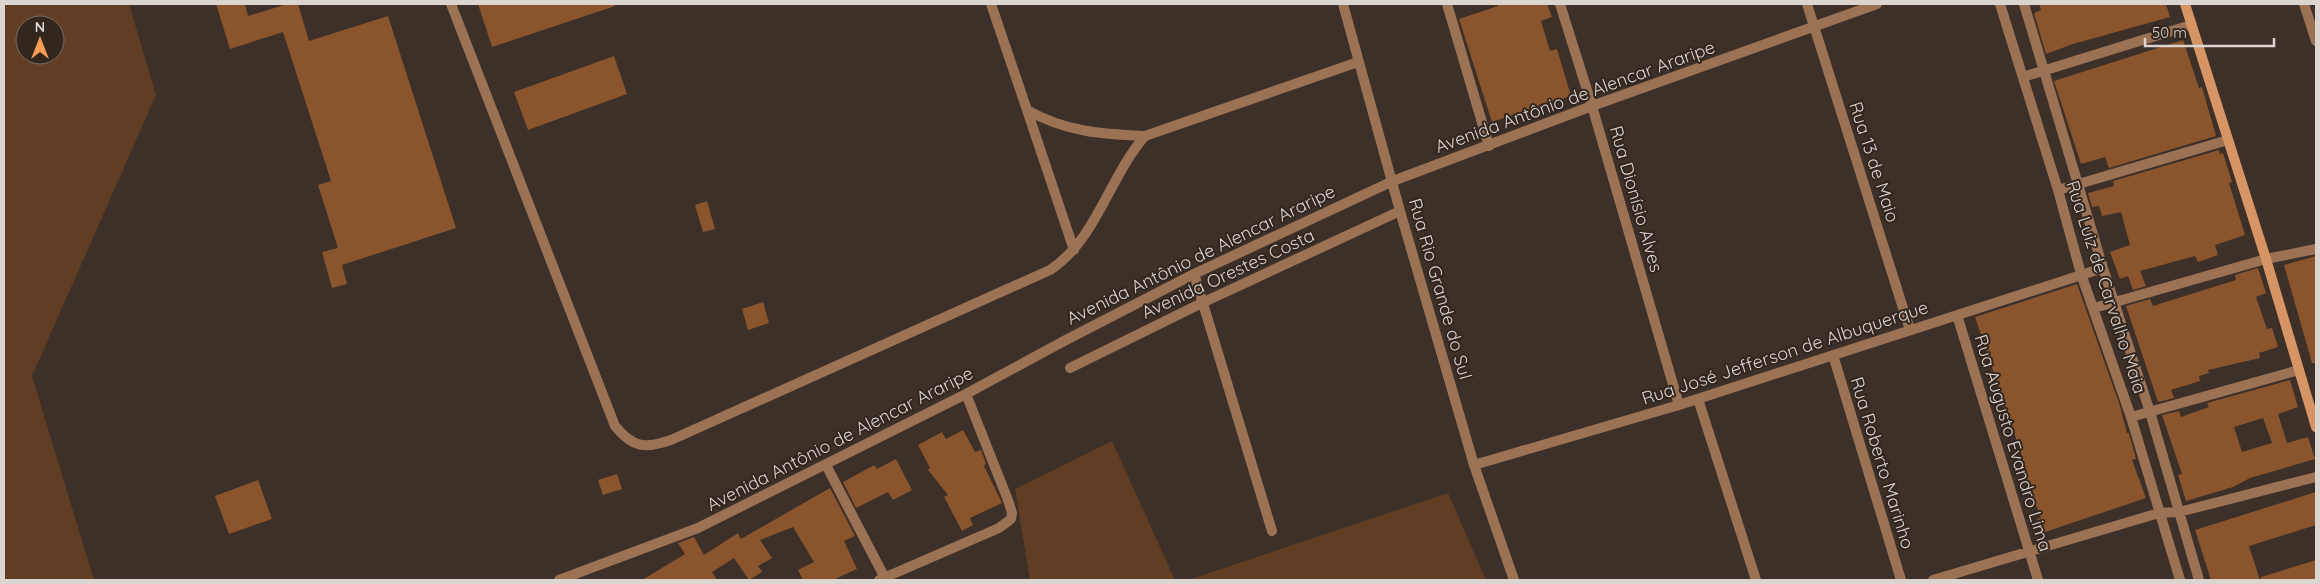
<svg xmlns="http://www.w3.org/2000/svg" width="2320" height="584" viewBox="0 0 2320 584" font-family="Quicksand,sans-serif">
	<rect width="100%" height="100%" fill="#3c3029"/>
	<path fill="#613d23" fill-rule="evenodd" d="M4,4H129L156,95L32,376L94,580H4ZM25,25H55V55H25Z
		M1112,441L1175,580H1030L1015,489Z
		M1448,493L1486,580H1188Z"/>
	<path fill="#8a542d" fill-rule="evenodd" d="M216,4H245L248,16L287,4H298L309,41L388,16L456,228L342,265L347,284L332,288L322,252L338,248L318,185L331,181L283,32L230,49Z
		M478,4H614L615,6L492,47Z
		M1497,4H1547L1552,17L1541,21L1550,51L1557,49L1571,96L1492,122L1459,19L1498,6Z
		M2039,4H2166L2170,17L2073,44L2046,54L2034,13L2041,10Z
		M2183,40L2199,88L2202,87L2216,136L2109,168L2105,157L2081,164L2054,81Z
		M614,56L627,94L528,130L514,92Z
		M2219,150L2220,154L2223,153L2232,182L2229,183L2245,235L2215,245L2218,255L2198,262L2195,256L2140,271L2146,286L2133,290L2128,276L2120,279L2110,252L2130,245L2121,212L2102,216L2099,206L2092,207L2088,193L2114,186L2113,181Z
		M707,201L715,229L703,232L695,205Z
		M2316,256V363H2312L2284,265Z
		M2258,268L2266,293L2256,297L2267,329L2272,328L2278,347L2259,353L2260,358L2208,370L2209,373L2199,376L2200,381L2171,390L2174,398L2158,402L2126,306L2150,299L2153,306L2236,280L2235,275Z
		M2077,284L2120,406L2127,433H2129L2136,459L2132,460L2146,498L2042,533L2037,519L2041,518L2018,457L2022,456L1975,317Z
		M763,302L769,323L748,330L742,309Z
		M2290,380L2298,407L2278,414L2287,443L2308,437L2315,459L2250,478L2233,487L2186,501L2178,475L2182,474L2162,415L2179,411L2181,417L2206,408L2209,407L2207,403ZM2263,418L2272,443L2242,452L2234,427Z
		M963,430L975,452L981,450L986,464L984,466L1002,503L970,518L973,525L962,531L944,497L948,495L928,470L930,468L918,445L942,432L946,439Z
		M896,459L912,490L893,500L888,492L856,508L843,482L874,465L877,469Z
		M617,474L622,489L603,495L598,480Z
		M258,480L272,519L229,534L215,496Z
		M830,488L855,536L844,541L857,569L833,580H803L798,570L814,562L793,527L760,540L772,558L758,566L762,572L749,580L734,558L712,572L717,580H642L685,554L678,543L694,537L704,555L738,533L741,539Z
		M2316,492V525L2249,546L2260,580H2211L2195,530Z
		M2316,560V580H2261V577Z"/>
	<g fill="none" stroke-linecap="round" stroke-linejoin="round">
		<path stroke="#9c7255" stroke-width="10" d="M451,4L615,426C633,448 645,449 671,440L1050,270C1096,240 1109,177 1145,136L1358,62
			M991,4L1027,110C1066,132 1101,134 1145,136
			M1027,110L1074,250"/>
		<path stroke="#9c7255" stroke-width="10" d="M1343,4L1400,211L1474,465L1514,580
			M1447,4L1489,146
			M1560,4L1592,106L1679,405
			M1807,4L1910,330
			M2000,4L2058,190L2081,274L2131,417L2180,580
			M2024,4L2103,268L2150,412L2199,580
			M2304,4L2316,41
			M2023,77L2191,25
			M2058,190L2228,140
			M1194,274L1272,531
			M2094,308L2266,259L2316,249
			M1957,315L2038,580
			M1833,355L1901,580
			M1070,368L1204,302L1400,211
			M1698,399L1756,580
			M2131,417L2299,370
			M826,465L886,580
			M1474,465L1679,405L2103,268
			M559,580L698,528L966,394L1064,341L1194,274L1393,181L1592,106L1877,4
			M879,580L999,528L1011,519L1012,513L1008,500L966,394
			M1933,580L2159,513L2179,512L2316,477"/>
		<path stroke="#d79465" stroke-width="10" d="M2185,4L2266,259L2316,427"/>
	</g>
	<g text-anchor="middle" stroke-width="4" stroke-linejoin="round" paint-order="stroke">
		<g font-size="18" fill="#dcd4cf" stroke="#32271f">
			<text transform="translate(1575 97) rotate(-20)" y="6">Avenida Antônio de Alencar Araripe</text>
			<text transform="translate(1874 162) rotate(72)" y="6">Rua 13 de Maio</text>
			<text transform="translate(1636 199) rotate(74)" y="6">Rua Dionísio Alves</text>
			<text transform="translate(1201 255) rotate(-26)" y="6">Avenida Antônio de Alencar Araripe</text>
			<text transform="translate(1228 274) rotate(-25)" y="6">Avenida Orestes Costa</text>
			<text transform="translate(2106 287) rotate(72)" y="6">Rua Luiz de Carvalho Maia</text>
			<text transform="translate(1440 289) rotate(74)" y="6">Rua Rio Grande do Sul</text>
			<text transform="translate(1785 353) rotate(-18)" y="6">Rua José Jefferson de Albuquerque</text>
			<text transform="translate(840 439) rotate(-27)" y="6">Avenida Antônio de Alencar Araripe</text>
			<text transform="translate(2013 443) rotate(73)" y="6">Rua Augusto Evandro Lima</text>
			<text transform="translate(1882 463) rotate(73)" y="6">Rua Roberto Marinho</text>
		</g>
	</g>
	<rect width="2320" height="584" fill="none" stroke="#dcd4cf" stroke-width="10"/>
	<g transform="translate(40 40)"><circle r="24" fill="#32271f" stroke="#766c65"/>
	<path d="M0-4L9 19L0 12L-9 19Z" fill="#fd9c55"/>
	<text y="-8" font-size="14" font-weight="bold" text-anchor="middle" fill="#dcd4cf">N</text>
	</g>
	<path d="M2145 38v8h129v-8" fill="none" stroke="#dcd4cf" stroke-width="2.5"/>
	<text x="2152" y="38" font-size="15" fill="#dcd4cf" stroke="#32271f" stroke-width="4" paint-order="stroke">50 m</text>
</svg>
